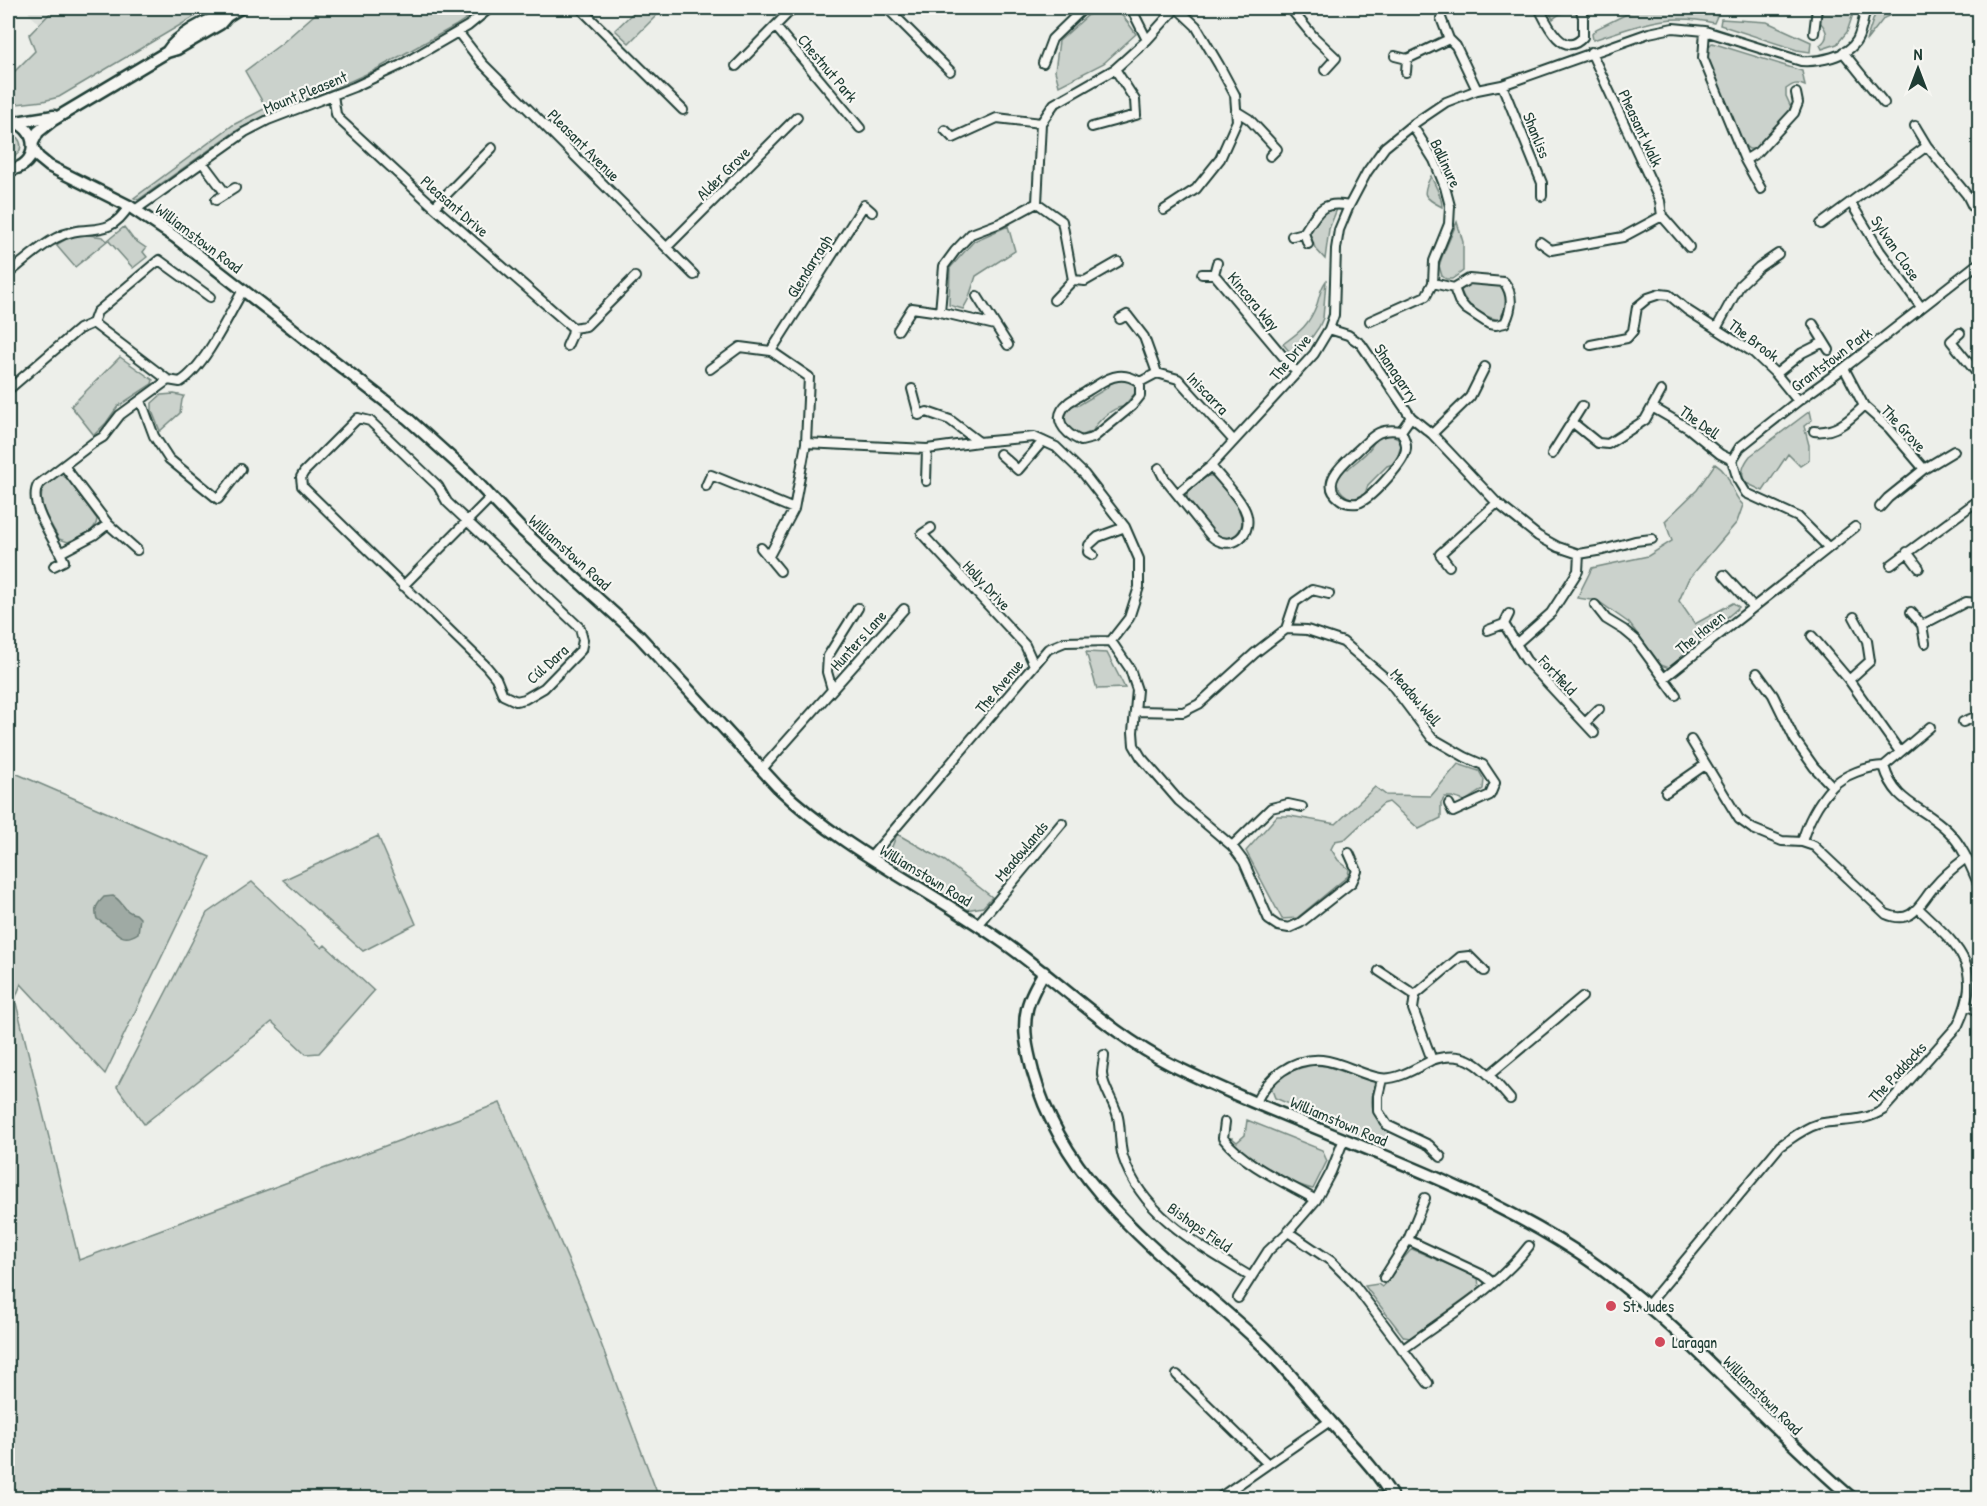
<svg xmlns="http://www.w3.org/2000/svg" width="1987" height="1506" viewBox="0 0 1987 1506" font-family="'Patrick Hand',sans-serif">
	<rect width="100%" height="100%" fill="#edefea"/>
	<filter id="ink" filterUnits="userSpaceOnUse"><feTurbulence type="fractalNoise" baseFrequency=".0167" numOctaves="2"/><feDisplacementMap in="SourceGraphic" scale="12" xChannelSelector="R" yChannelSelector="G"/><feConvolveMatrix kernelMatrix="1 2 1 2 8 2 1 2 1" color-interpolation-filters="sRGB"/></filter>
	<g filter="url(#ink)">
		<path fill="#dce0db" d="M27,8H55L40,24L30,15Z"/>
		<path fill="#cbd2cc" stroke="#758880" stroke-width="1.5" d="M55,8H209L59,97L43,101L8,105V78L35,51L29,35Z
			M322,8H482L455,26L373,71L333,89L268,114L236,131L138,200L134,198L233,125L266,108L245,71L281,44Z
			M638,8L663,9L629,43L615,30Z
			M1096,8C1120,7 1123,16 1136,34L1104,63L1059,86L1055,71L1059,41Z
			M1547,8H1573L1574,13C1565,11 1560,13 1553,19Z
			M1637,8H1690C1699,12 1708,11 1717,16L1714,23C1665,12 1638,26 1593,40L1592,34L1596,29L1637,9Z
			M1821,8H1855L1847,32L1837,44L1822,49L1820,45C1830,38 1827,30 1820,22Z
			M1877,8H1897L1893,14L1884,18L1866,41Z
			M1721,19L1767,22L1811,42L1810,52L1797,50L1720,25Z
			M1712,43L1802,71L1805,86C1797,82 1793,84 1786,89V96L1791,107L1788,113L1755,149H1749L1744,145L1707,56V48Z
			M8,133C25,136 25,156 8,158Z
			M1431,176C1435,187 1442,194 1442,207C1423,197 1421,195 1431,176Z
			M1332,207L1337,209L1329,229L1325,259L1315,248L1309,231L1325,209Z
			M1457,222L1463,242V271L1452,279H1446L1442,276L1439,266L1442,257Z
			M1008,226L1015,251L976,276L968,300L963,309L949,305L950,268L974,241Z
			M124,227L133,239L146,248L143,252L147,257L133,268L108,240Z
			M82,234L103,237L107,241L75,267L56,245L68,238Z
			M1326,281L1323,318L1319,327L1299,356H1293L1283,344C1301,331 1309,325 1317,304C1320,295 1320,289 1326,281Z
			M1471,283L1501,285L1507,294L1504,311L1499,320C1482,316 1467,307 1461,291L1464,286Z
			M120,357L153,380L152,384L118,406L106,423L94,435L71,406Z
			M1117,380H1126L1134,383L1136,392L1123,407C1113,407 1096,422 1093,431L1081,436C1063,430 1060,417 1073,404L1079,405L1107,388L1109,384Z
			M174,394L184,396L182,400L180,413L160,431L152,411V403L161,395Z
			M1810,411L1812,420L1804,426L1809,445V460L1800,466L1788,454L1763,491L1744,482C1741,471 1743,465 1750,456Z
			M1391,434L1397,438L1401,445L1398,456L1393,464L1387,466L1368,485L1365,494L1353,499C1344,496 1341,492 1336,483L1339,474L1345,468L1348,469C1355,462 1366,455 1371,447C1377,437 1379,435 1391,434Z
			M1715,464C1733,475 1728,490 1743,505L1737,522L1688,580L1679,601L1695,624L1733,603L1739,607L1669,668L1661,665L1629,623L1598,601L1577,598L1592,568L1648,556L1672,541L1665,521L1697,490Z
			M61,475L67,478L97,519C96,533 80,536 68,542L59,539C47,516 25,489 61,475Z
			M1207,476H1213C1223,489 1256,519 1235,535C1231,538 1223,538 1218,536C1208,531 1194,509 1187,500V492Z
			M1086,652L1107,653L1125,688L1097,689Z
			M1458,764L1479,771L1484,780L1483,789L1465,801L1452,797H1445L1441,803V818L1419,829L1389,802L1383,804L1345,839L1335,841L1331,849L1338,860L1349,869L1348,876L1297,918L1282,919L1246,851L1277,816H1290L1336,824L1375,787L1386,795L1431,796Z
			M8,770L210,857L105,1074L21,984L15,999L79,1260L500,1103L579,1285L659,1498H8Z
			M897,834L945,861L992,897L983,907L966,910L900,869L889,854Z
			M378,836L416,924L363,951L283,880Z
			M252,882L322,948L325,945L374,991L319,1053L306,1054L272,1022L144,1124L117,1087L207,913Z
			M1313,1065L1326,1066L1375,1082C1369,1105 1371,1116 1389,1131L1383,1144L1275,1098C1274,1095 1272,1092 1272,1088C1273,1075 1302,1067 1313,1065Z
			M1247,1120L1322,1150L1327,1161L1313,1189C1291,1185 1243,1156 1228,1140L1232,1138L1237,1142L1245,1135Z
			M1412,1249L1478,1277L1479,1288L1410,1338L1404,1337L1365,1286L1378,1284L1382,1287C1393,1275 1400,1260 1412,1249Z"/>
		<path fill="#9faaa4" stroke="#6c7e77" stroke-width="1.5" d="M113,896C123,901 124,913 136,914L140,918L138,933C126,941 120,937 111,928C107,925 101,922 97,919C94,909 96,905 104,897Z"/>
		<g fill="none" stroke-linecap="round" stroke-linejoin="round">
			<defs>
				<path id="street" d="M580,8L683,110
					M887,8L950,71
					M1131,8L1147,40
					M1290,8L1313,36L1336,58L1325,70
					M1539,8C1546,22 1563,60 1583,37V17L1580,8
					M1940,8H1942
					M1441,18L1449,39L1456,46L1477,90
					M775,26L860,128
					M1705,31L1703,58L1745,160L1761,189
					M458,32L482,63L694,275
					M1814,33L1817,8
					M1591,52L1660,201L1662,216L1689,247
					M1843,52L1884,103
					M1395,56L1407,59L1449,39
					M1043,63L1052,39L1084,8
					M736,66L793,8
					M1406,72L1407,59
					M1502,85L1542,183V196
					M333,95L336,114L340,120L434,207L573,328
					M1236,111L1249,119L1277,149L1270,156
					M1915,126L1927,146L1967,195L1973,207
					M1092,127L1136,115L1135,100L1115,69
					M945,130L953,138L997,118L1041,123
					M1745,160L1758,152L1794,113L1798,103L1796,93
					M202,162L226,194
					M216,200L235,188
					M1037,203L1041,123L1054,104L1115,69L1147,40L1176,8
					M1037,203L1062,221L1073,280
					M1851,203L1880,251L1921,307
					M434,207L492,148
					M135,210L245,132L268,120L354,87L401,65L468,26L490,8
					M1164,210L1196,189L1220,159L1237,121L1235,95L1219,65L1196,26L1177,8
					M1821,224L1927,146
					M1292,236L1304,233
					M1540,242L1551,250L1623,237L1662,216
					M1308,244L1304,233C1317,212 1322,200 1349,206
					M667,247L797,117
					M1217,263L1214,274L1297,373
					M8,274C23,262 39,247 56,238C88,221 107,242 129,206
					M1202,274H1214
					M1073,280L1085,281L1118,262
					M1433,283L1454,288L1469,279L1504,282C1514,295 1512,309 1505,323L1496,325L1489,324L1466,309L1459,301L1454,288
					M977,296L1008,345
					M1054,300L1073,280
					M940,312L944,266L955,251L971,234L1000,223L1037,203
					M1120,319L1127,315L1144,337L1157,373
					M1370,321L1426,296L1433,283L1434,261L1449,224L1450,206L1445,187L1434,160L1412,125
					M93,323L168,380L180,382C204,368 229,315 243,290
					M1813,324L1829,350
					M1329,329L1348,335L1361,344L1411,417L1432,434L1497,503L1538,536L1558,547L1579,554L1603,550L1635,541L1652,539
					M1716,329L1740,285L1759,267L1778,254
					M898,330L912,308L940,312L995,325
					M1960,333L1951,341L1980,377
					M1591,345L1627,338L1633,331L1637,307L1648,298L1660,294L1669,295L1687,310L1754,353L1776,374L1798,401
					M567,346L572,335L573,328L586,326L635,277
					M771,351L864,205L872,212
					M1844,368L1864,406L1889,428L1924,469L1888,498L1880,507
					M710,369L740,347L771,351L809,377L806,443L794,509L769,556
					M1776,374L1802,353L1824,342
					M1140,382V396L1132,406L1093,438L1081,441C1064,433 1050,418 1069,402C1075,398 1083,394 1089,390C1098,385 1107,377 1118,376C1127,375 1133,378 1140,382L1157,373L1178,379L1234,441
					M912,389L919,415L927,412L950,420L979,442
					M8,390L79,329L93,323L97,312L159,260L210,297
					M141,401L154,436L169,459L218,499L241,469
					M1652,407L1688,428L1720,454L1732,460
					M358,418L370,421L438,486L447,502L580,628L583,640L581,650L544,688L525,699L516,701L503,695L496,678L486,666L302,486L301,477L304,472Z
					M1572,422L1598,443L1608,444L1645,420L1661,391
					M1401,431C1378,427 1372,437 1357,451C1345,462 1318,483 1340,499C1345,503 1351,504 1358,503C1370,500 1401,465 1405,453C1408,445 1404,438 1401,431L1411,417
					M1814,431C1835,434 1849,420 1864,406
					M1432,434L1470,397L1485,367
					M806,443L927,449L979,442L1034,437L1056,447L1084,474L1125,527L1139,559V587L1129,618L1111,641L1065,642L1048,649L870,858
					M1000,454L1018,470L1043,441
					M1552,454L1582,406
					M64,466L108,524L94,535L60,553C51,535 28,503 38,485L93,443L103,437L120,415L168,380
					M1159,468L1164,478L1210,535C1231,555 1257,533 1244,508C1236,493 1221,479 1211,466
					M1924,469L1954,451
					M926,481L927,449
					M706,486L711,475L794,509
					M1177,494L1211,466L1234,441L1314,354L1329,329L1334,315L1336,249L1339,230L1349,206L1367,172L1385,147L1412,125L1446,102L1477,90L1502,85L1649,33L1673,28L1705,31L1801,61C1818,62 1848,57 1857,40C1862,31 1863,18 1866,8
					M108,524L137,550
					M931,528L922,534L1025,645L1034,665
					M1828,547L1798,517L1746,493L1738,480L1732,460L1740,447L1798,401L1844,368L1980,262
					M761,548L780,571
					M1907,552L1919,568
					M1093,555L1088,552L1089,545L1098,537L1125,527
					M1891,565L1980,499
					M54,566L64,561L60,553
					M1449,566L1440,554L1497,503
					M1724,575L1753,607
					M403,586L490,498
					M1595,605L1606,619L1624,630L1636,640L1676,695
					M1911,612L1922,625L1925,643
					M1504,624L1526,660L1594,733
					M1922,625L1966,602L1978,603
					M1286,629L1307,630L1343,642L1389,681L1432,738L1465,757L1483,765L1495,783L1490,795L1453,812L1449,804
					M1488,630L1504,624L1509,614
					M1812,636L1849,680L1900,752
					M1111,641L1130,669L1137,690L1133,732L1134,745L1141,757L1179,801L1232,846L1244,862L1269,920L1278,926L1289,928L1300,923L1352,882L1357,871L1349,853
					M1517,643L1551,613L1578,571L1579,554
					M1757,673L1773,695L1795,740L1814,767L1832,786
					M1664,678L1855,527
					M1849,680L1870,661L1867,641L1854,617
					M832,689L827,672L828,656L858,608
					M1136,711L1183,712L1199,704L1255,653L1286,629L1295,602L1312,590L1329,594
					M1963,722L1980,715
					M1585,723L1599,709
					M1930,727L1884,766C1895,805 1922,805 1948,831C1963,846 1971,867 1980,888
					M1691,740L1739,819L1753,829L1782,841L1802,842L1814,846L1886,914C1913,926 1920,903 1934,887C1944,875 1954,867 1966,858
					M762,769L904,609
					M1666,792L1705,765
					M1802,842C1807,823 1818,802 1832,787C1843,775 1868,766 1884,766
					M1232,846L1271,808L1288,804L1302,807
					M978,924L1062,823
					M1379,971L1415,995
					M1966,1005L1980,1012
					M1104,1055C1104,1061 1102,1068 1102,1074C1103,1088 1115,1103 1118,1117C1121,1130 1119,1144 1123,1157C1142,1216 1202,1247 1251,1277
					M1432,1060C1471,1047 1486,1072 1510,1099
					M1489,1075L1582,997
					M1382,1079L1378,1096V1111L1387,1125L1429,1145L1441,1157
					M1256,1102C1268,1077 1292,1058 1322,1060C1342,1062 1361,1075 1380,1078C1397,1081 1418,1067 1432,1060L1413,1009L1415,995L1460,957L1469,956L1484,971
					M1225,1122L1223,1138C1244,1165 1286,1183 1316,1200
					M1288,1232L1331,1261L1353,1283L1428,1383
					M1408,1240L1483,1275L1493,1283
					M1384,1278L1408,1240L1425,1198
					M1238,1298L1268,1251L1288,1232L1316,1200L1331,1172L1344,1139
					M1647,1306L1780,1146C1792,1138 1804,1128 1818,1124C1840,1119 1863,1123 1883,1110L1958,1025C1985,967 1959,947 1919,909
					M1402,1350C1445,1318 1497,1288 1529,1246
					M1177,1375L1268,1464
					M1219,1498L1330,1421"/>
				<path id="secondary" d="M167,52C177,36 208,17 227,16
					M8,121C41,124 41,168 8,170
					M16,122L54,116
					M33,142L38,132L53,120L167,52L177,49L213,28L220,24L227,16L240,8
					M33,149L38,157L49,166L129,206L175,237L407,418L468,473L523,531L639,636L778,787C846,852 928,888 1003,942C1060,982 1110,1034 1172,1065C1299,1128 1437,1167 1558,1240C1671,1308 1753,1415 1852,1498
					M1044,972C1037,984 1030,996 1027,1009C1022,1030 1028,1052 1033,1072C1067,1194 1173,1261 1260,1343C1286,1367 1306,1395 1330,1421C1352,1446 1376,1469 1393,1498"/>
			</defs>
			<use href="#street" stroke="#1f3d34" stroke-width="12"/>
			<use href="#secondary" stroke="#1f3d34" stroke-width="15"/>
			<use href="#street" stroke="#f6f6f2" stroke-width="8"/>
			<use href="#secondary" stroke="#f6f6f2" stroke-width="10"/>
		</g>
	</g>
	<g fill="#d1495b" stroke="#f6f6f2" stroke-width="2">
		<circle cx="1611" cy="1306" r="6"/>
		<circle cx="1660" cy="1342" r="6"/>
	</g>
	<g text-anchor="middle" stroke-width="4.5" stroke-linejoin="round" paint-order="stroke">
		<g font-size="16" fill="#1f3d34" stroke="#f6f6f2">
			<text transform="translate(828 68) rotate(50)" y="6">Chestnut Park</text>
			<text transform="translate(305 92) rotate(-22)" y="6">Mount Pleasent</text>
			<text transform="translate(1641 128) rotate(65)" y="6">Pheasant Walk</text>
			<text transform="translate(1537 135) rotate(68)" y="6">Shanliss</text>
			<text transform="translate(584 145) rotate(45)" y="6">Pleasant Avenue</text>
			<text transform="translate(1446 163) rotate(65)" y="6">Ballinure</text>
			<text transform="translate(723 173) rotate(-45)" y="6">Alder Grove</text>
			<text transform="translate(455 206) rotate(41)" y="6">Pleasant Drive</text>
			<text transform="translate(199 238) rotate(37)" y="6">Williamstown Road</text>
			<text transform="translate(1896 248) rotate(56)" y="6">Sylvan Close</text>
			<text transform="translate(809 266) rotate(-58)" y="6">Glendarragh</text>
			<text transform="translate(1254 301) rotate(50)" y="6">Kincora Way</text>
			<text transform="translate(1754 340) rotate(37)" y="6">The Brook</text>
			<text transform="translate(1290 357) rotate(-50)" y="6">The Drive</text>
			<text transform="translate(1831 359) rotate(-37)" y="6">Grantstown Park</text>
			<text transform="translate(1397 373) rotate(56)" y="6">Shanagarry</text>
			<text transform="translate(1208 393) rotate(46)" y="6">Iniscarra</text>
			<text transform="translate(1700 422) rotate(36)" y="6">The Dell</text>
			<text transform="translate(1904 428) rotate(47)" y="6">The Grove</text>
			<text transform="translate(570 552) rotate(42)" y="6">Williamstown Road</text>
			<text transform="translate(987 585) rotate(47)" y="6">Holly Drive</text>
			<text transform="translate(1700 632) rotate(-39)" y="6">The Haven</text>
			<text transform="translate(858 640) rotate(-48)" y="6">Hunters Lane</text>
			<text transform="translate(547 664) rotate(-42)" y="6">Cúl Dara</text>
			<text transform="translate(1558 675) rotate(47)" y="6">Fortfield</text>
			<text transform="translate(999 686) rotate(-50)" y="6">The Avenue</text>
			<text transform="translate(1416 697) rotate(50)" y="6">Meadow Well</text>
			<text transform="translate(1021 851) rotate(-50)" y="6">Meadowlands</text>
			<text transform="translate(926 875) rotate(31)" y="6">Williamstown Road</text>
			<text transform="translate(1897 1072) rotate(-47)" y="6">The Paddocks</text>
			<text transform="translate(1339 1121) rotate(23)" y="6">Williamstown Road</text>
			<text transform="translate(1200 1227) rotate(35)" y="6">Bishops Field</text>
			<text transform="translate(1763 1395) rotate(45)" y="6">Williamstown Road</text>
		</g>
		<g font-size="16" fill="#1f3d34" stroke="#f6f6f2" text-anchor="start">
			<text x="1623" y="1312">St. Judes</text>
			<text x="1672" y="1348">Laragan</text>
		</g>
	</g>
	<rect width="1987" height="1506" fill="none" stroke="#f6f6f2" stroke-width="30"/>
	<rect x="15" y="15" width="1957" height="1476" fill="none" stroke="#1f3d34" stroke-width="2" filter="url(#ink)"/>
	<g transform="translate(1918 69)" stroke="#f6f6f2" stroke-width="4.5" paint-order="stroke">
	<path d="M0-4.5L10 22L0 15L-10 22Z" fill="#1f3d34"/>
	<text y="-9" font-size="16" font-weight="bold" text-anchor="middle" fill="#1f3d34">N</text>
	</g>
</svg>
